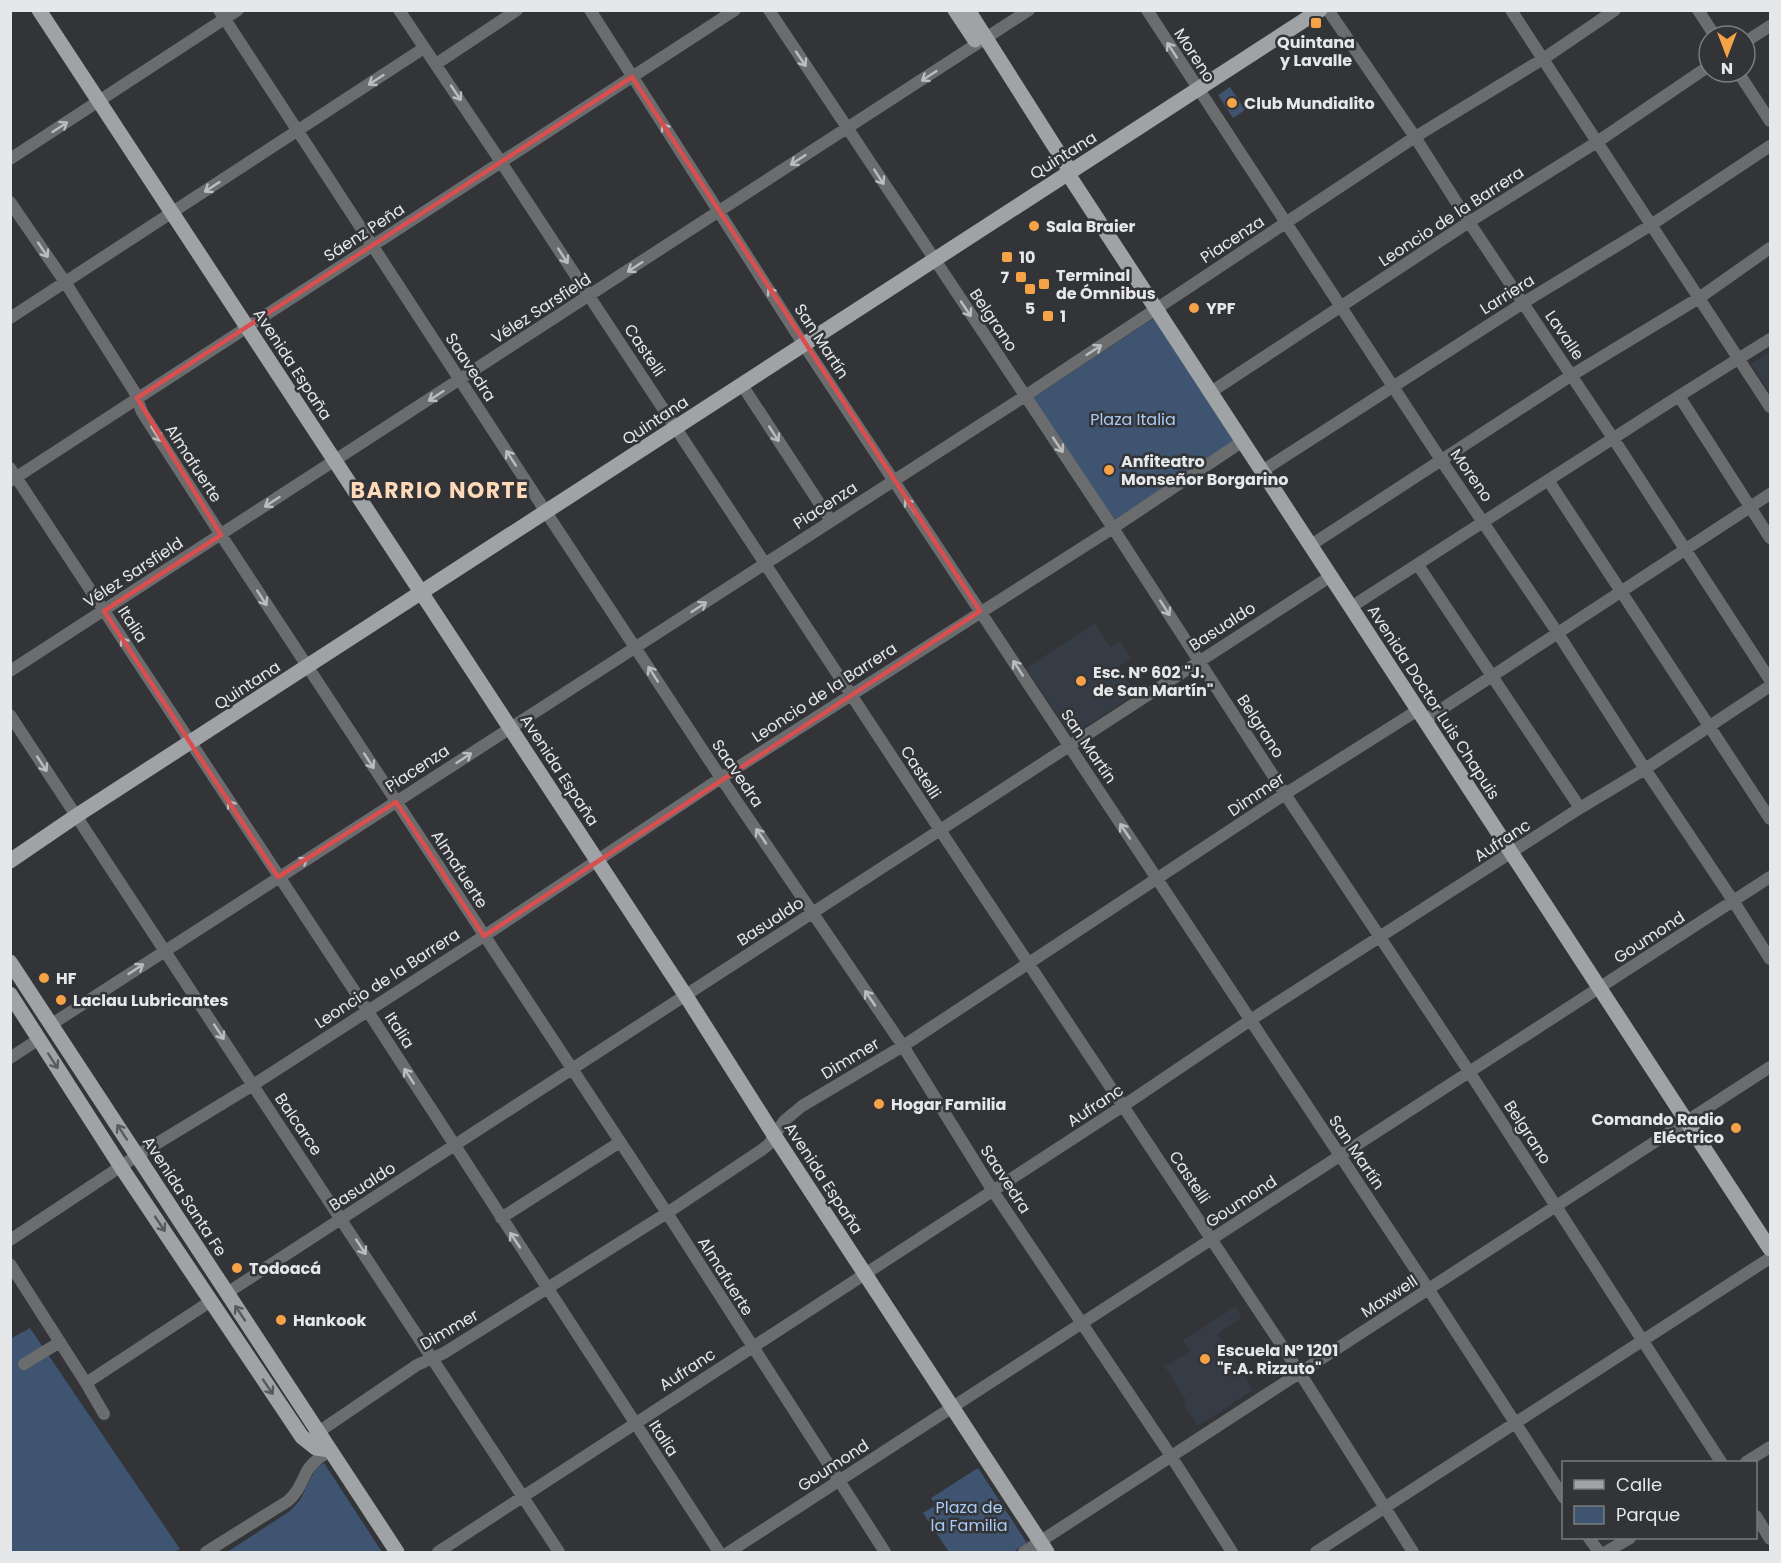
<svg xmlns="http://www.w3.org/2000/svg" width="1781" height="1563" viewBox="0 0 1781 1563" font-family="Poppins,sans-serif">
	<rect width="100%" height="100%" fill="#323437"/>
	<path fill="#363c45" d="M1770,351V393L1751,364Z
		M1095,623L1110,647L1120,641L1131,658L1118,667L1136,694L1071,736L1026,668Z
		M1235,1307L1242,1318L1217,1334L1253,1390L1198,1426L1182,1402L1186,1400L1165,1367L1190,1351L1183,1340Z"/>
	<path fill="#3f5470" d="M1230,87L1245,110L1233,118L1218,95Z
		M1154,318L1234,441L1114,520L1033,398Z
		M30,1328L180,1549L175,1552H11L10,1339Z
		M324,1463L382,1552H227L290,1511L300,1500L316,1468Z
		M978,1468L1027,1543L1013,1552H949L923,1513L936,1505L931,1498Z"/>
	<g fill="none" stroke-linecap="round" stroke-linejoin="round">
		<path stroke="#6b6c6e" stroke-width="12" d="M219,10L546,512L721,778L903,1046L993,1191L1171,1456L1232,1552
			M399,10L501,162L940,830L1300,1373L1413,1552
			M590,10L804,345L1429,1290L1564,1498
			M769,10L1113,528L1285,794L1470,1073L1721,1462
			M1147,10L1441,460L1557,632L1645,769L1734,902L1770,959
			M1328,10L1415,137L1469,222L1613,438L1770,680
			M1511,10L1770,407
			M1698,10L1715,36
			M1745,42L1770,26
			M436,64L517,10
			M1738,72L1770,121
			M10,159L238,10
			M10,202L65,282L134,391L142,412L221,535L667,1213L885,1552
			M10,318L424,48
			M742,385L831,521
			M1211,392L1469,222L1597,142L1709,66
			M1679,396L1770,538
			M10,468L367,1010L719,1552
			M1262,471L1523,303L1651,225L1770,146
			M12,480L735,10
			M1548,480L1770,819
			M1311,545L1572,375L1699,298L1770,248
			M1418,565L1580,808
			M1351,607L1679,396L1770,339
			M10,671L1029,10
			M10,715L559,1552
			M1425,720L1770,494
			M52,1024L1025,396L1415,137L1543,59L1615,10
			M10,1058L39,1039
			M501,1218L620,1142
			M10,1240L138,1155L253,1085L484,936L721,778L1113,528L1243,441
			M10,1264L86,1383L211,1301
			M227,1293L1331,576
			M24,1364L60,1342
			M86,1383L104,1414
			M311,1437L417,1365L444,1353L667,1213L763,1149L769,1144L784,1121L802,1106L903,1046L1285,794L1418,710
			M1746,1462L1770,1447
			M1756,1516L1770,1539
			M1589,1538L1599,1552
			M206,1552L288,1501C298,1492 301,1483 307,1471C312,1462 322,1456 330,1450
			M438,1552L1123,1106L1249,1021L1580,808L1645,769L1770,686
			M729,1552L1770,877
			M1024,1552L1770,1067
			M1316,1552L1770,1258
			M1606,1552L1630,1538"/>
		<path stroke="#a0a3a6" stroke-width="15" d="M39,10L686,996L774,1135L1047,1552
			M955,10L975,40
			M968,10L1067,166L1068,174L1770,1249
			M10,861L76,816L1320,10
			M10,962L397,1552
			M10,994L121,1167L302,1437L316,1448L330,1450"/>
	</g>
	<defs><path id="oneway-shaft" d="M-6 0H5M1.5-3L5.5 0L1.5 3" fill="none" stroke-width="1.6" stroke-linecap="round" stroke-linejoin="round" transform="scale(1.5)"/></defs>
	<g stroke="#bbbcbe">
		<use href="#oneway-shaft" transform="translate(1172 50) rotate(-123)"/>
		<use href="#oneway-shaft" transform="translate(801 59) rotate(56)"/>
		<use href="#oneway-shaft" transform="translate(929 76) rotate(147)"/>
		<use href="#oneway-shaft" transform="translate(376 80) rotate(147)"/>
		<use href="#oneway-shaft" transform="translate(456 93) rotate(56)"/>
		<use href="#oneway-shaft" transform="translate(60 127) rotate(-33)"/>
		<use href="#oneway-shaft" transform="translate(667 131) rotate(-123)"/>
		<use href="#oneway-shaft" transform="translate(798 160) rotate(147)"/>
		<use href="#oneway-shaft" transform="translate(879 177) rotate(57)"/>
		<use href="#oneway-shaft" transform="translate(212 187) rotate(147)"/>
		<use href="#oneway-shaft" transform="translate(43 250) rotate(56)"/>
		<use href="#oneway-shaft" transform="translate(563 256) rotate(57)"/>
		<use href="#oneway-shaft" transform="translate(635 267) rotate(147)"/>
		<use href="#oneway-shaft" transform="translate(773 295) rotate(-123)"/>
		<use href="#oneway-shaft" transform="translate(966 309) rotate(56)"/>
		<use href="#oneway-shaft" transform="translate(1094 350) rotate(-33)"/>
		<use href="#oneway-shaft" transform="translate(436 396) rotate(147)"/>
		<use href="#oneway-shaft" transform="translate(156 434) rotate(57)"/>
		<use href="#oneway-shaft" transform="translate(774 434) rotate(57)"/>
		<use href="#oneway-shaft" transform="translate(1058 445) rotate(56)"/>
		<use href="#oneway-shaft" transform="translate(511 458) rotate(-123)"/>
		<use href="#oneway-shaft" transform="translate(272 502) rotate(147)"/>
		<use href="#oneway-shaft" transform="translate(910 506) rotate(-123)"/>
		<use href="#oneway-shaft" transform="translate(262 598) rotate(57)"/>
		<use href="#oneway-shaft" transform="translate(699 607) rotate(-33)"/>
		<use href="#oneway-shaft" transform="translate(1165 608) rotate(57)"/>
		<use href="#oneway-shaft" transform="translate(126 645) rotate(-123)"/>
		<use href="#oneway-shaft" transform="translate(1018 668) rotate(-123)"/>
		<use href="#oneway-shaft" transform="translate(653 674) rotate(-123)"/>
		<use href="#oneway-shaft" transform="translate(464 758) rotate(-33)"/>
		<use href="#oneway-shaft" transform="translate(369 761) rotate(57)"/>
		<use href="#oneway-shaft" transform="translate(42 764) rotate(57)"/>
		<use href="#oneway-shaft" transform="translate(233 808) rotate(-123)"/>
		<use href="#oneway-shaft" transform="translate(1125 831) rotate(-124)"/>
		<use href="#oneway-shaft" transform="translate(761 836) rotate(-124)"/>
		<use href="#oneway-shaft" transform="translate(300 863) rotate(-33)"/>
		<use href="#oneway-shaft" transform="translate(136 969) rotate(-33)"/>
		<use href="#oneway-shaft" transform="translate(870 998) rotate(-124)"/>
		<use href="#oneway-shaft" transform="translate(219 1032) rotate(57)"/>
		<use href="#oneway-shaft" transform="translate(409 1076) rotate(-123)"/>
		<use href="#oneway-shaft" transform="translate(515 1240) rotate(-124)"/>
		<use href="#oneway-shaft" transform="translate(361 1247) rotate(57)"/>
	</g>
	<g stroke="#585b5e">
		<use href="#oneway-shaft" transform="translate(53 1061) rotate(57)"/>
		<use href="#oneway-shaft" transform="translate(122 1132) rotate(-123)"/>
		<use href="#oneway-shaft" transform="translate(160 1224) rotate(56)"/>
		<use href="#oneway-shaft" transform="translate(240 1313) rotate(-124)"/>
		<use href="#oneway-shaft" transform="translate(268 1387) rotate(56)"/>
	</g>
	<path fill="none" stroke="#d94e4f" stroke-width="4.5" stroke-linejoin="round" d="M632,77L980,611L484,936L396,802L278,877L104,611L221,535L137,398Z"/>
	<g fill="#f6a247" stroke="#323437" stroke-width="2">
		<rect x="1310" y="17" width="12" height="12" rx="3"/>
		<circle cx="1232" cy="103" r="6"/>
		<circle cx="1034" cy="226" r="6"/>
		<rect x="1001" y="251" width="12" height="12" rx="3"/>
		<rect x="1015" y="271" width="12" height="12" rx="3"/>
		<rect x="1038" y="278" width="12" height="12" rx="3"/>
		<rect x="1024" y="283" width="12" height="12" rx="3"/>
		<circle cx="1194" cy="308" r="6"/>
		<rect x="1042" y="310" width="12" height="12" rx="3"/>
		<circle cx="1109" cy="470" r="6"/>
		<circle cx="1081" cy="681" r="6"/>
		<circle cx="44" cy="978" r="6"/>
		<circle cx="61" cy="1000" r="6"/>
		<circle cx="879" cy="1104" r="6"/>
		<circle cx="1736" cy="1128" r="6"/>
		<circle cx="237" cy="1268" r="6"/>
		<circle cx="281" cy="1320" r="6"/>
		<circle cx="1205" cy="1359" r="6"/>
	</g>
	<g text-anchor="middle" stroke-width="5" stroke-linejoin="round" paint-order="stroke">
		<g font-size="16" font-weight="bold" fill="#e6e7e9" stroke="#323437" text-anchor="start">
			<text x="1316" y="48" text-anchor="middle">Quintana<tspan x="1316" dy="18">y Lavalle</tspan></text>
			<text x="1244" y="109">Club Mundialito</text>
			<text x="1046" y="232">Sala Braier</text>
			<text x="1019" y="263">10</text>
			<text x="1056" y="281">Terminal<tspan x="1056" dy="18">de Ómnibus</tspan></text>
			<text x="1009" y="283" text-anchor="end">7</text>
			<text x="1030" y="314" text-anchor="middle">5</text>
			<text x="1206" y="314">YPF</text>
			<text x="1060" y="322">1</text>
			<text x="1121" y="467">Anfiteatro<tspan x="1121" dy="18">Monseñor Borgarino</tspan></text>
			<text x="1093" y="678">Esc. N° 602 "J.<tspan x="1093" dy="18">de San Martín"</tspan></text>
			<text x="56" y="984">HF</text>
			<text x="73" y="1006">Laclau Lubricantes</text>
			<text x="891" y="1110">Hogar Familia</text>
			<text x="1724" y="1125" text-anchor="end">Comando Radio<tspan x="1724" dy="18">Eléctrico</tspan></text>
			<text x="249" y="1274">Todoacá</text>
			<text x="293" y="1326">Hankook</text>
			<text x="1217" y="1356">Escuela N° 1201<tspan x="1217" dy="18">"F.A. Rizzuto"</tspan></text>
		</g>
		<g font-size="16" fill="#e6e7e9" stroke="#323437">
			<text transform="translate(1195 55) rotate(57)" y="6">Moreno</text>
			<text transform="translate(1063 155) rotate(-32)" y="6">Quintana</text>
			<text transform="translate(1451 216) rotate(-33)" y="6">Leoncio de la Barrera</text>
			<text transform="translate(364 232) rotate(-33)" y="6">Sáenz Peña</text>
			<text transform="translate(1232 239) rotate(-33)" y="6">Piacenza</text>
			<text transform="translate(1507 294) rotate(-32)" y="6">Larriera</text>
			<text transform="translate(541 308) rotate(-33)" y="6">Vélez Sarsfield</text>
			<text transform="translate(994 320) rotate(56)" y="6">Belgrano</text>
			<text transform="translate(1565 335) rotate(56)" y="6">Lavalle</text>
			<text transform="translate(822 341) rotate(57)" y="6">San Martín</text>
			<text transform="translate(645 350) rotate(56)" y="6">Castelli</text>
			<text transform="translate(293 364) rotate(57)" y="6">Avenida España</text>
			<text transform="translate(471 367) rotate(57)" y="6">Saavedra</text>
			<text transform="translate(655 420) rotate(-33)" y="6">Quintana</text>
			<text transform="translate(194 463) rotate(57)" y="6">Almafuerte</text>
			<text transform="translate(1472 475) rotate(55)" y="6">Moreno</text>
			<text transform="translate(825 505) rotate(-33)" y="6">Piacenza</text>
			<text transform="translate(133 572) rotate(-33)" y="6">Vélez Sarsfield</text>
			<text transform="translate(133 624) rotate(57)" y="6">Italia</text>
			<text transform="translate(1222 626) rotate(-33)" y="6">Basualdo</text>
			<text transform="translate(247 685) rotate(-33)" y="6">Quintana</text>
			<text transform="translate(824 692) rotate(-33)" y="6">Leoncio de la Barrera</text>
			<text transform="translate(1434 702) rotate(57)" y="6">Avenida Doctor Luis Chapuis</text>
			<text transform="translate(1261 726) rotate(57)" y="6">Belgrano</text>
			<text transform="translate(1089 746) rotate(56)" y="6">San Martín</text>
			<text transform="translate(417 768) rotate(-33)" y="6">Piacenza</text>
			<text transform="translate(560 770) rotate(57)" y="6">Avenida España</text>
			<text transform="translate(921 772) rotate(57)" y="6">Castelli</text>
			<text transform="translate(738 773) rotate(56)" y="6">Saavedra</text>
			<text transform="translate(1256 794) rotate(-34)" y="6">Dimmer</text>
			<text transform="translate(1502 840) rotate(-33)" y="6">Aufranc</text>
			<text transform="translate(460 869) rotate(57)" y="6">Almafuerte</text>
			<text transform="translate(770 921) rotate(-33)" y="6">Basualdo</text>
			<text transform="translate(1649 937) rotate(-33)" y="6">Goumond</text>
			<text transform="translate(387 978) rotate(-33)" y="6">Leoncio de la Barrera</text>
			<text transform="translate(400 1030) rotate(57)" y="6">Italia</text>
			<text transform="translate(850 1058) rotate(-31)" y="6">Dimmer</text>
			<text transform="translate(1095 1105) rotate(-33)" y="6">Aufranc</text>
			<text transform="translate(299 1124) rotate(56)" y="6">Balcarce</text>
			<text transform="translate(1528 1132) rotate(57)" y="6">Belgrano</text>
			<text transform="translate(1357 1152) rotate(56)" y="6">San Martín</text>
			<text transform="translate(1190 1177) rotate(56)" y="6">Castelli</text>
			<text transform="translate(824 1178) rotate(57)" y="6">Avenida España</text>
			<text transform="translate(1006 1179) rotate(57)" y="6">Saavedra</text>
			<text transform="translate(362 1186) rotate(-33)" y="6">Basualdo</text>
			<text transform="translate(185 1196) rotate(57)" y="6">Avenida Santa Fe</text>
			<text transform="translate(1241 1201) rotate(-33)" y="6">Goumond</text>
			<text transform="translate(726 1276) rotate(58)" y="6">Almafuerte</text>
			<text transform="translate(1389 1296) rotate(-33)" y="6">Maxwell</text>
			<text transform="translate(449 1329) rotate(-30)" y="6">Dimmer</text>
			<text transform="translate(687 1369) rotate(-33)" y="6">Aufranc</text>
			<text transform="translate(664 1438) rotate(57)" y="6">Italia</text>
			<text transform="translate(833 1465) rotate(-33)" y="6">Goumond</text>
		</g>
		<g font-size="16" fill="#aacaf6" stroke="#323437">
			<text x="1133" y="425">Plaza Italia</text>
			<text x="969" y="1513">Plaza de<tspan x="969" dy="18">la Familia</tspan></text>
		</g>
		<g font-size="22" font-weight="bold" letter-spacing="1.5" fill="#ffdab9" stroke="#323437">
			<text x="440" y="498">BARRIO NORTE</text>
		</g>
	</g>
	<rect width="1781" height="1563" fill="none" stroke="#e6e7e9" stroke-width="24"/>
	<rect x="1562" y="1461" width="195" height="78" fill="#323437" stroke="#7a7c7e" stroke-width="1.5"/>
	<rect x="1574" y="1480" width="30" height="9" fill="#a0a3a6" stroke="#7a7c7e" stroke-width="1.5"/>
	<text x="1616" y="1491" font-size="18" fill="#e6e7e9">Calle</text>
	<rect x="1574" y="1506" width="30" height="18" fill="#3f5470" stroke="#7a7c7e" stroke-width="1.5"/>
	<text x="1616" y="1521" font-size="18" fill="#e6e7e9">Parque</text>
	<g transform="translate(1727 54) rotate(180)"><circle r="28" fill="#323437" stroke="#7a7c7e" stroke-width="1.5"/>
	<path d="M0-4.5L10 22L0 15L-10 22Z" fill="#f6a247"/>
	<text y="-9" font-size="16" font-weight="bold" text-anchor="middle" fill="#e6e7e9">N</text>
	</g>
</svg>
